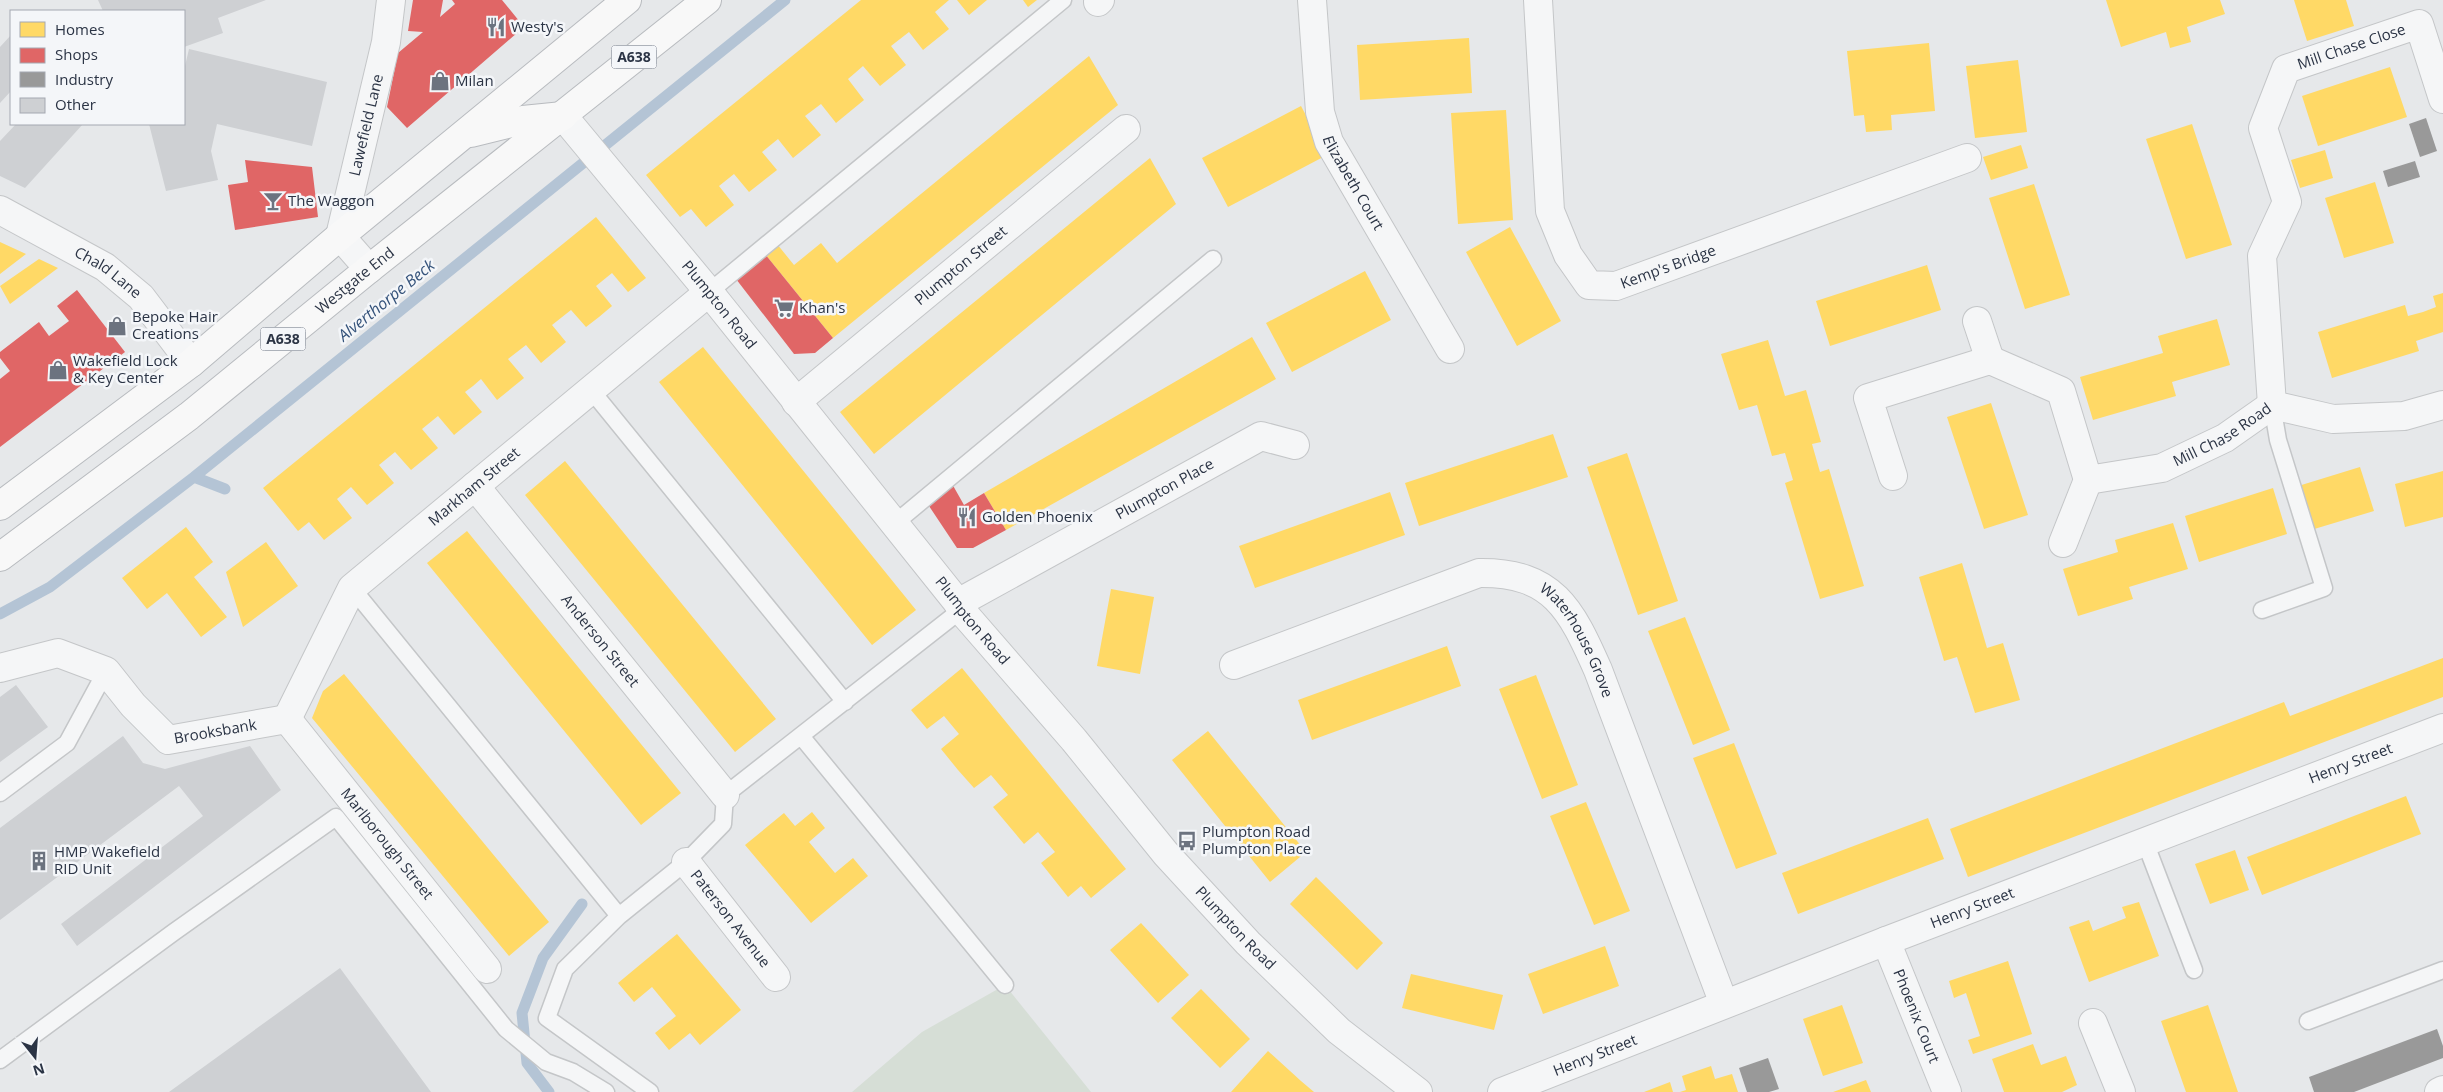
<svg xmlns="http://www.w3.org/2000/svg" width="2443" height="1092" viewBox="0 0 2443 1092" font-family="'Open Sans',sans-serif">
	<rect width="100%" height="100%" fill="#e6e8ea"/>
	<path fill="#d6ded6" d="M1005,985L1091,1092H852L922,1032Z"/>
	<path fill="#ffd966" d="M861,0H949L935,12L949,29L923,50L909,32L891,46L906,65L880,86L863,66L855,73L848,79L864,100L836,123L821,104L805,116L821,135L793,158L778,139L762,152L777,170L749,192L734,174L719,186L734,205L706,227L691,209L680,217L646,175Z
		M957,0H987L969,15Z
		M1023,0H1037L1028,7Z
		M2106,0H2220L2225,14L2187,27L2191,42L2170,48L2166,32L2121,47Z
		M2294,0H2346L2354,26L2307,41Z
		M1469,38L1472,93L1360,100L1357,45Z
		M1929,43L1935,111L1891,115L1892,130L1866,132L1864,115L1854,116L1847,51Z
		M1089,56L1118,105L833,338L765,254L777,244L794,265L821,243L837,263Z
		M2018,60L2027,132L1975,138L1966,66Z
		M2390,67L2407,117L2318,146L2302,96Z
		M1301,106L1327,155L1228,207L1202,158Z
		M1506,110L1513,220L1458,224L1451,113Z
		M2192,124L2232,245L2186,259L2146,139Z
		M2021,145L2028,168L1991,180L1983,157Z
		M2325,150L2333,178L2300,188L2291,160Z
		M1150,158L1176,204L874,454L840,412Z
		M2375,182L2394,243L2344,258L2325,198Z
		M2034,184L2070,295L2025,309L1989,198Z
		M596,217L646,278L628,292L612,273L596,286L612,306L599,317L586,327L571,310L552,325L566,342L541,363L526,345L508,359L524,378L497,400L481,379L473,386L465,392L482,412L454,435L438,416L422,429L438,448L411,470L395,452L379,465L394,483L367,505L351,487L337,499L352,518L324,540L309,522L298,531L263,488Z
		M1510,227L1561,321L1517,346L1466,252Z
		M0,242L26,254L0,274Z
		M39,259L58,268L10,304L0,286Z
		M1927,265L1941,310L1830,346L1816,301Z
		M1365,271L1391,320L1292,372L1266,323Z
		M2443,293V332L2416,341L2419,351L2332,378L2318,332L2405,305L2408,316L2423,312L2436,307L2433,296Z
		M2217,319L2230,365L2172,382L2176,396L2093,420L2080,377L2163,353L2158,336Z
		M1252,337L1276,379L1006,530L984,493Z
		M1768,340L1785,396L1806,390L1821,442L1812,444L1820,472L1829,469L1864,586L1820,599L1785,483L1793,480L1785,453L1772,456L1757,405L1739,410L1721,354Z
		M703,347L916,610L872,645L659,382Z
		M1991,403L2028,515L1984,529L1947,417Z
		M1553,434L1568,477L1419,526L1405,483Z
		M1627,453L1678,601L1638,615L1587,467Z
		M565,461L776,719L735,752L525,495Z
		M2360,467L2374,511L2311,530L2295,487Z
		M2443,471V517L2405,527L2395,484Z
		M2273,488L2287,534L2199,562L2185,516Z
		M1390,492L1405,535L1255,588L1239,546Z
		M2173,523L2188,569L2129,587L2133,599L2078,616L2063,569L2118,552L2115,540Z
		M186,527L213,562L194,577L227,617L201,637L167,593L147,609L122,578Z
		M467,531L681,793L641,825L427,563Z
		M266,542L298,586L243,627L226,572Z
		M1962,563L1987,648L2003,643L2020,700L1975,713L1957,657L1944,661L1919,577Z
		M1111,589L1154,597L1140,674L1097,666Z
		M1685,617L1730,730L1693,745L1648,631Z
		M1447,646L1461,686L1312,740L1298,700Z
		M2443,658V697L1968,877L1950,829L2284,702L2290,716Z
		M962,668L1126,869L1091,898L1081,886L1068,897L1041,863L1055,852L1038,832L1024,844L993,807L1008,795L991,775L974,788L958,770L941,749L959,734L944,716L927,729L911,710Z
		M344,674L549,922L509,956L312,718L323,691Z
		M1536,675L1578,785L1542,799L1499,689Z
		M1208,731L1306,852L1270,882L1172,760Z
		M1734,743L1777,854L1736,869L1693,758Z
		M2406,796L2421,834L2262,895L2247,857Z
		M1586,802L1630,911L1594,925L1550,816Z
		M812,812L825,828L809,842L835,873L853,858L868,876L811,923L745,845L784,813L795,826Z
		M1928,818L1944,859L1798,914L1782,873Z
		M2235,850L2249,890L2210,904L2195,864Z
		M1316,877L1383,943L1357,970L1290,904Z
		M2139,902L2159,956L2089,982L2069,927L2089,920L2093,931L2126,918L2122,907Z
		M1141,923L1189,975L1158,1003L1110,950Z
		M677,934L741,1010L700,1045L690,1033L669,1050L655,1033L676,1016L652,987L634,1002L618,983Z
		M1605,946L1619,986L1543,1014L1528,974Z
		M2008,961L2032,1034L1973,1054L1968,1040L1980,1036L1966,993L1954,998L1949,981Z
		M1411,974L1503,995L1494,1030L1402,1008Z
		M1201,989L1250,1039L1220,1068L1171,1018Z
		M1842,1005L1863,1063L1823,1076L1803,1019Z
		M2208,1005L2238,1092H2186L2161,1021Z
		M2033,1044L2041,1065L2066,1056L2077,1085L2062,1092H2004L1992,1059Z
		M1268,1051L1301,1081L1314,1092H1231Z
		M1711,1066L1715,1079L1732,1074L1738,1092H1680L1686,1090L1682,1076Z
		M1866,1080L1871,1092H1833Z
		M1670,1082L1673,1092H1644Z"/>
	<path fill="#e06666" d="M413,0H443L440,17L455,4L452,0H502L524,27L407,128L387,107L398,53L423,32L408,31Z
		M245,160L312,167L318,217L235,230L228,185L248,182Z
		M765,254L833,338L815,353L794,354L736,279Z
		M77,290L125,352L0,447V379L10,371L0,358V352L39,322L49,336L69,321L57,306Z
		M951,482L964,505L984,493L1006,530L973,548H957L927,503Z"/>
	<path fill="#999" d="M2426,118L2437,151L2420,157L2409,124Z
		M2415,161L2420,177L2388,187L2383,171Z
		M2437,1029L2443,1046V1058L2354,1092H2314L2309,1077Z
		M1768,1058L1779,1089L1769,1092H1747L1739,1068Z"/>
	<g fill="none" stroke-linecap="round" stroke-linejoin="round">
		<path stroke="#b4c4d5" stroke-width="11" d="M194,477L225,489
			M0,614L50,587L194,477L785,0
			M549,1092L527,1063L522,1013L543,958L582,904"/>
	</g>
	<path fill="#ced0d3" d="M98,0H266L218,18L223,33L184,47V11H103Z
		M11,35V91L0,103V47Z
		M189,49L327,82L312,146L217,124L211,151L218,180L166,191L149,124H184V70Z
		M16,124H83L25,188L0,176V141Z
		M16,685L48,727L0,762V697Z
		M123,736L143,763L165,769L250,746L281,790L77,946L61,924L203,816L179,786L0,920V828Z
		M340,968L431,1092H169Z"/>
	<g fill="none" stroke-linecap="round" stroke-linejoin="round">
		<defs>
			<path id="service" d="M709,292L1063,0
				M591,390L845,702
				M894,524L1213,259
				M352,588L619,916
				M2262,610L2324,588L2278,440L2272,405
				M801,736L1005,985
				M0,793L67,743L106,671
				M2145,842L2194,970
				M2308,1021L2443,970
				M0,1060L174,932L336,817L506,1029L546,1062L573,1072L606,1092
				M650,1092L547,1018L565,969L619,916L686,862L723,824L725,795L961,610"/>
			<g id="minor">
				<path id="s1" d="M1312,0L1320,112L1329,142L1450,349"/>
				<path id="s2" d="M1538,0L1550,211L1568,255L1589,285L1616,286L1967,158"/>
				<path d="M1098,2L1100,0"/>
				<path id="s3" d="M563,116L709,292L958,603L961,610L1074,740L1166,854L1248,943L1339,1031L1418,1092"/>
				<path id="s4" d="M0,210L105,267L141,297L191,363"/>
				<path id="s5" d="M369,269L340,236L386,42L391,0"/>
				<path d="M1977,321L1990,360"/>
				<path id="s6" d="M796,402L1126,129"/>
				<path id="s7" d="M2272,405L2262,256L2287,202L2263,128L2286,69L2419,24L2443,99"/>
				<path id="s8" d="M1893,476L1868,398L1990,360L2061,391L2088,480L2162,468L2225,438L2272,405L2333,419L2404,416L2443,405"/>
				<path id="s9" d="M475,486L725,795"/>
				<path d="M2063,543L2088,480"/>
				<path id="s10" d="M958,603L1261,436L1295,445"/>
				<path id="s11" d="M1234,665L1479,573C1553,572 1571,609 1598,670L1724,1004"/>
				<path id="s12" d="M0,668L58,653L106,671L133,705L168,740L287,719"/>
				<path id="s13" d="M287,719L352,588L709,292"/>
				<path id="s14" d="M287,719L487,969"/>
				<path id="s15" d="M686,862L776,977"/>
				<path id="s16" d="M1886,941L1947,1092"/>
				<path d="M2093,1023L2121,1092"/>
				<path id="s17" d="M1502,1092L1886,941L2443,728"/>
				<path d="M2439,1092L2443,1090"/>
			</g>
			<g id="trunk">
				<path d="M471,133L523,120L563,116"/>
				<path d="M0,506L191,363L340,236L627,0"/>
				<path id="s18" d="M0,557L189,416L369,269L707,0"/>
			</g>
		</defs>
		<use href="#service" stroke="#c4c6c8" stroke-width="19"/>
		<use href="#minor" stroke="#c4c6c8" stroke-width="30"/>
		<use href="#trunk" stroke="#b8bbbf" stroke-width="30"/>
		<use href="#service" stroke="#f5f6f7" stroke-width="16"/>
		<use href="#minor" stroke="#f5f6f7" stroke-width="28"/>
		<use href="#trunk" stroke="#f8f8f8" stroke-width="28"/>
	</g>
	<defs>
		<symbol id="restaurant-bare" viewBox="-9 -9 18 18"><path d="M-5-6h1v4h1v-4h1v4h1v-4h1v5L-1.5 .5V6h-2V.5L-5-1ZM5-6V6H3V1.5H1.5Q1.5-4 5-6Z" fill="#6c737f" stroke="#f4f6f9" stroke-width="2.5" paint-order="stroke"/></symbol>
		<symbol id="shop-bare" viewBox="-9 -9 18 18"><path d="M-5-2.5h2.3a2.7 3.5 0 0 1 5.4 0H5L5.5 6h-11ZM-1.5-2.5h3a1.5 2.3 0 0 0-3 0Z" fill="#6c737f" stroke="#f4f6f9" stroke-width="2.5" paint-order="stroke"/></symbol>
		<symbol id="bar-bare" viewBox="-9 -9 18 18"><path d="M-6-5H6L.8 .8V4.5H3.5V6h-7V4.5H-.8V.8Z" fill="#6c737f" stroke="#f4f6f9" stroke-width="2.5" paint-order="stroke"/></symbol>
		<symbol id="supermarket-bare" viewBox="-9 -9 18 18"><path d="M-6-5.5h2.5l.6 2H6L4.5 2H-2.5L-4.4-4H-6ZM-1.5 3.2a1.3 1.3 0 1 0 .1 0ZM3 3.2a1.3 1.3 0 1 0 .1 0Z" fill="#6c737f" stroke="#f4f6f9" stroke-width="2.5" paint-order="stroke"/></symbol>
		<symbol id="bus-bare" viewBox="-9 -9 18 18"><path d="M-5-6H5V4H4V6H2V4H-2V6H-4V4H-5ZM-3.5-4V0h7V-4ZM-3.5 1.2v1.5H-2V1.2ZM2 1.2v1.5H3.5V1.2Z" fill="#6c737f" stroke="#f4f6f9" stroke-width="2.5" paint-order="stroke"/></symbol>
		<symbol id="building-bare" viewBox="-9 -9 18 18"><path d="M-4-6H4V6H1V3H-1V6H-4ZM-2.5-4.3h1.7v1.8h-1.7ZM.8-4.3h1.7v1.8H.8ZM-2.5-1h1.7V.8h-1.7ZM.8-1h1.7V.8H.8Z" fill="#6c737f" stroke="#f4f6f9" stroke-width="2.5" paint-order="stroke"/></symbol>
	</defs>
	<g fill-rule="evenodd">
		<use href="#restaurant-bare" x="482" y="13" width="28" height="28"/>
		<use href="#shop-bare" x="426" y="67" width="28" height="28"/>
		<use href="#bar-bare" x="259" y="187" width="28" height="28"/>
		<use href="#supermarket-bare" x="770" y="294" width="28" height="28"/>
		<use href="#shop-bare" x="103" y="312" width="28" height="28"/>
		<use href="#shop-bare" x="44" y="356" width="28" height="28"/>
		<use href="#restaurant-bare" x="953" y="503" width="28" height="28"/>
		<use href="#bus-bare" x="1173" y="827" width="28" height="28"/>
		<use href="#building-bare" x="25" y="847" width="28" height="28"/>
	</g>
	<g text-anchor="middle" stroke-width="5" stroke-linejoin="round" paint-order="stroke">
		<g fill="#f4f6f9" stroke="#676e7b" stroke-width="1">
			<rect x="611.5" y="45.5" width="45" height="23" rx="4"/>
			<rect x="260.5" y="327.5" width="45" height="23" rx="4"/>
		</g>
		<g font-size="14" font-weight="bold" fill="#2b3445">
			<text x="634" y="62">A638</text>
			<text x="283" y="344">A638</text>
		</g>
		<g font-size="15" fill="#2b3445" stroke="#f4f6f9" text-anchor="start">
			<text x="511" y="32">Westy's</text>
			<text x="455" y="86">Milan</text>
			<text x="288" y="206">The Waggon</text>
			<text x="799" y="313">Khan's</text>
			<text x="132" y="322">Bepoke Hair<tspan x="132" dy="17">Creations</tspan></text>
			<text x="73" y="366">Wakefield Lock<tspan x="73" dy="17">&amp; Key Center</tspan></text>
			<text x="982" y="522">Golden Phoenix</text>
			<text x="1202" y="837">Plumpton Road<tspan x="1202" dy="17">Plumpton Place</tspan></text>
			<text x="54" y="857">HMP Wakefield<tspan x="54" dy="17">RID Unit</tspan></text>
		</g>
		<g font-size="15" fill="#2b3445" stroke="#f4f6f9">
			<text dy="5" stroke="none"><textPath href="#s7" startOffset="419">Mill Chase Close</textPath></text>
			<text dy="5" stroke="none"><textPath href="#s5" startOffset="158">Lawefield Lane</textPath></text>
			<text dy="5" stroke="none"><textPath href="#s1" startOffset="191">Elizabeth Court</textPath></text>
			<text dy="5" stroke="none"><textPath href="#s6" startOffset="214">Plumpton Street</textPath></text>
			<text dy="5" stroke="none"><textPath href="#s2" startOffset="378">Kemp's Bridge</textPath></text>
			<text dy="5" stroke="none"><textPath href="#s4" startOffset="125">Chald Lane</textPath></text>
			<text dy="5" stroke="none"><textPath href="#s18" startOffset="450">Westgate End</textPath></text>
			<text dy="5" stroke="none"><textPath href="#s3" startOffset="245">Plumpton Road</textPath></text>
			<text dy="5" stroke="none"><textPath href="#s8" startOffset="524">Mill Chase Road</textPath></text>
			<text dy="5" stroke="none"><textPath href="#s13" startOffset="305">Markham Street</textPath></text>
			<text dy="5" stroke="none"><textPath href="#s10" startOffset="236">Plumpton Place</textPath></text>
			<text dy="5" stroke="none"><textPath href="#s3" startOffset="650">Plumpton Road</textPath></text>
			<text dy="5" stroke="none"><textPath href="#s9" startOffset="199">Anderson Street</textPath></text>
			<text dy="5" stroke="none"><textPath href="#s11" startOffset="392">Waterhouse Grove</textPath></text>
			<text dy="5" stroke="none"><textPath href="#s12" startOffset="252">Brooksbank</textPath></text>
			<text dy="5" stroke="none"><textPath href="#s17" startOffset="910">Henry Street</textPath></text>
			<text dy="5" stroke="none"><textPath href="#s14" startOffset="160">Marlborough Street</textPath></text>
			<text dy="5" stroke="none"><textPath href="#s17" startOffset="505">Henry Street</textPath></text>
			<text dy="5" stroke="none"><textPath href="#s15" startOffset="72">Paterson Avenue</textPath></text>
			<text dy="5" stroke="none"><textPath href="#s3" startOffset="1055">Plumpton Road</textPath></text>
			<text dy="5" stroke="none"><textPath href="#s16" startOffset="81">Phoenix Court</textPath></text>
			<text dy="5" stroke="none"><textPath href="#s17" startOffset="100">Henry Street</textPath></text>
		</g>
		<g font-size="16" font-style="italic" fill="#34527a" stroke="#f4f6f9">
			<text transform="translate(386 300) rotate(-39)" y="6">Alverthorpe Beck</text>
		</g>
	</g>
	<rect x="10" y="10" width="175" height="115" fill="#f4f6f9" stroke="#a4a8b1"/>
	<rect x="20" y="22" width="25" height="15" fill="#ffd966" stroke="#a4a8b1"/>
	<text x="55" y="35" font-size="15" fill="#2b3445">Homes</text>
	<rect x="20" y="48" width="25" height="15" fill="#e06666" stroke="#a4a8b1"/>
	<text x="55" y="60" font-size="15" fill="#2b3445">Shops</text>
	<rect x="20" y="72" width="25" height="15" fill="#999999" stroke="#a4a8b1"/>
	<text x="55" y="85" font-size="15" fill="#2b3445">Industry</text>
	<rect x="20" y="98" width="25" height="15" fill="#ced0d3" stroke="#a4a8b1"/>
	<text x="55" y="110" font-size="15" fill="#2b3445">Other</text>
	<g transform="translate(35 1057) rotate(163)" stroke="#f4f6f9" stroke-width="4" paint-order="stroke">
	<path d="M0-4L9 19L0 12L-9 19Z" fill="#2b3445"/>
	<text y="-8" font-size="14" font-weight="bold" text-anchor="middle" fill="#2b3445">N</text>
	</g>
</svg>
